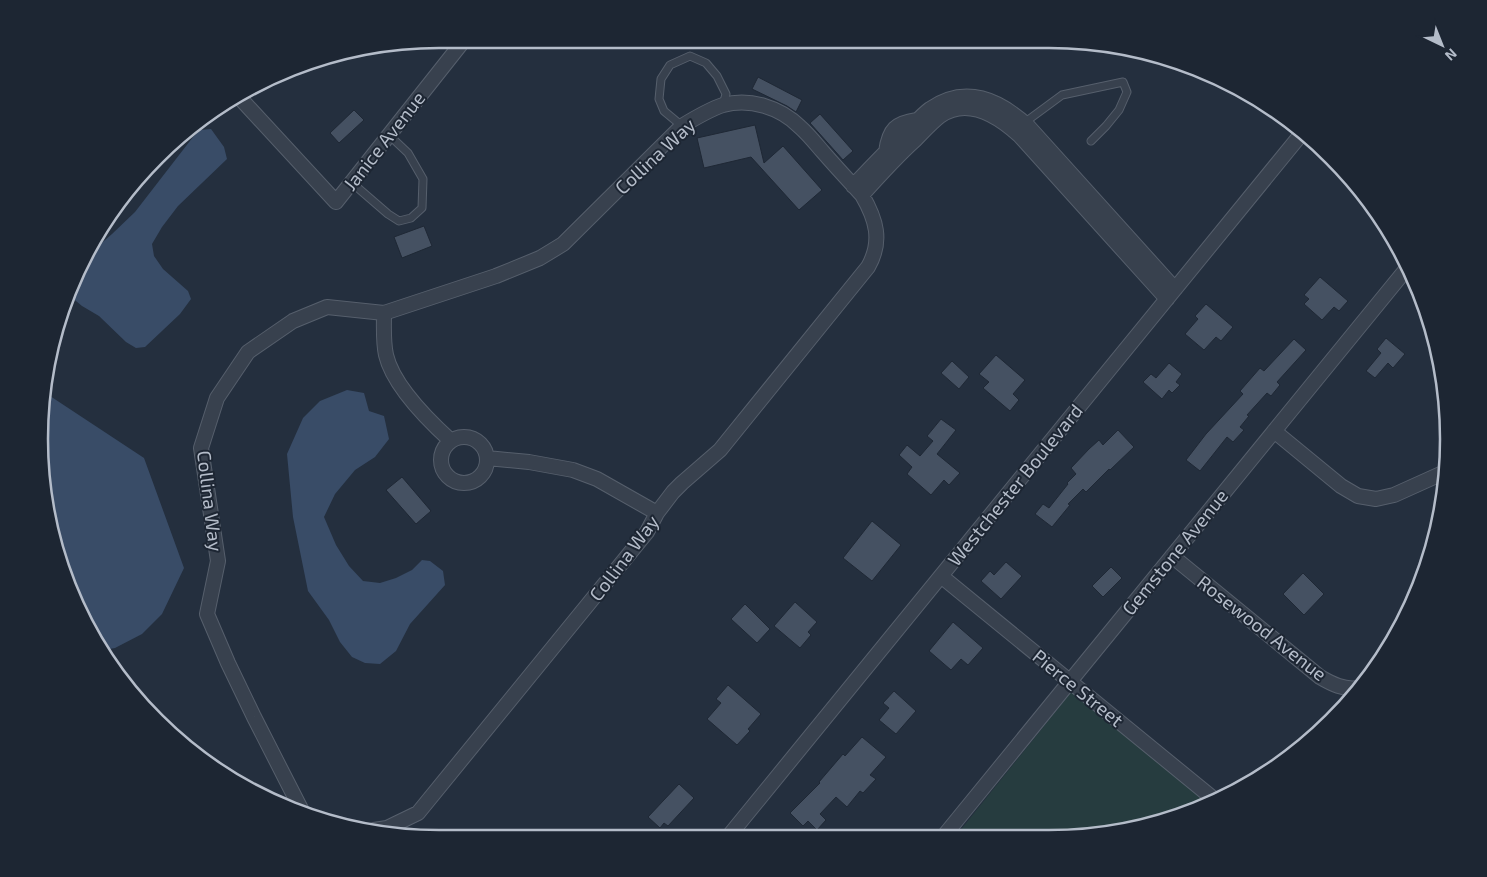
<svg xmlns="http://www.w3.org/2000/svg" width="1487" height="877" viewBox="0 0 1487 877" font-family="'Exo 2',sans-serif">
	<rect width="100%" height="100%" fill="#242f3e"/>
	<path fill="#263c3f" d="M1072,691L1210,802L1177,817L1075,837H955Z"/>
	<path fill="#394c67" d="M211,129L224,147L227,159L178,206L162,227L152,244L154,256L163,269L188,291L191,299L180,314L145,347L136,348L126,342L99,316L82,306L70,296L89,254L112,234L135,212L193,137L200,130Z
		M347,390L364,393L369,411L384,416L389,439L375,457L355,470L335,494L324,517L336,545L349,566L363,581L380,583L396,578L412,570L422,560L430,561L443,571L445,585L410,624L396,651L380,664L365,663L352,657L340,642L329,620L308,591L293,517L287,454L303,418L320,401Z
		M47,394L144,458L184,568L162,614L142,634L115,648L103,650L69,591L40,464Z"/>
	<path fill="#455162" stroke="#1f2835" d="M758,77L802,100L796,112L787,106L752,89Z
		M354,110L364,120L339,143L330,133Z
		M820,114L853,151L843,160L810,123Z
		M755,125L764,163L783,146L822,190L799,210L751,157L704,168L697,138Z
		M424,226L432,246L402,258L394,237Z
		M1320,277L1348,301L1339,311L1334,307L1322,320L1304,304L1309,299L1304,295Z
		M1206,304L1233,327L1221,341L1216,337L1204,350L1185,334L1198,319L1195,316Z
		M1386,338L1405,354L1393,368L1388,363L1375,378L1366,371L1381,353L1377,349Z
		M1294,339L1306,350L1277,382L1280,385L1271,396L1267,393L1247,415L1249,416L1240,427L1244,430L1233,442L1227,437L1200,471L1186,460L1206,434L1243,394L1240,391L1260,368L1264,371Z
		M996,355L1025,380L1013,394L1019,400L1010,411L983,388L989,382L979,374Z
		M952,361L969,377L959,389L941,373Z
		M1169,363L1182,374L1176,382L1180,385L1172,393L1169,390L1162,399L1143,382L1151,374L1156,378Z
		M941,419L956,430L937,454L960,473L949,485L944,480L931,495L907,474L912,467L899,455L907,445L920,456L933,441L927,436Z
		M1118,430L1134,447L1110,470L1109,469L1086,492L1083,489L1068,504L1070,505L1052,527L1035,514L1043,504L1049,508L1068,484L1067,483L1076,474L1071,468L1089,449L1099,440L1103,445Z
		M402,477L431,511L416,524L386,490Z
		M872,521L901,545L872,581L843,558Z
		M1006,562L1022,576L1001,599L981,581L990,571L994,575Z
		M1111,567L1122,578L1103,597L1092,586Z
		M1303,573L1324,594L1304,615L1283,594Z
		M795,602L817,622L808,632L811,635L800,648L774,626Z
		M745,604L770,629L757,643L731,619Z
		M953,622L983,648L968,665L961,659L951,670L929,651Z
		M728,685L761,714L748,729L750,731L737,745L707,719L721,703L716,699Z
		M894,691L916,711L896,734L879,720L889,708L883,703Z
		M862,737L886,757L870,775L876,779L863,793L860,791L847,807L836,797L820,814L826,820L817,830L808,821L803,826L790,813L820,783L819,782L843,754L845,756Z
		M679,784L694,798L668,826L664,823L660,828L648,817Z"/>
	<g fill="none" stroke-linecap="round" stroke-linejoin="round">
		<defs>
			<path id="lane" d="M1024,123L1062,95L1123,82L1127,92L1119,110L1106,126L1091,141
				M682,126L664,111L659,99L661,79L670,65L690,56L706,63L717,76L726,94L723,105
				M351,182L388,214L399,221L411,218L422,208L423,179L408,153L389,135"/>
			<path id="street" d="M240,98L336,202L465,39
				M886,152C889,129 896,123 917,120
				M853,186C871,167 889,148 908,130C915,123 922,115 930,109C966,84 999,100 1028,126L1175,289
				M862,195C879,176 896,157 915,140C923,132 931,123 940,116C968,96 998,116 1019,135L1167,299
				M384,313C384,327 383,341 386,355C393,385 429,421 451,441
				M1274,431L1341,486L1358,496L1376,499L1394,495L1445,472
				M441 460a23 23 0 1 1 46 0a23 23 0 1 1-46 0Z
				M487,458L529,462L573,470L597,479L657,513
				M1172,556L1320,677C1332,684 1344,690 1358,688
				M941,576L1215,800
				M312,817L303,813L254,717L228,663L207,614L218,561L201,448L217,398L248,352L293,321L327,307L384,313L496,276L540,258L563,244L682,126C695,118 708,110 723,105C750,98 780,107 800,127C809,135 816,144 823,152C836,167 849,181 862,195C876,219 883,241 868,267L720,450L682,483L673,492L657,513L647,532L418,813L387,828L374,830
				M728,837L1303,132
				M943,837L1408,267"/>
		</defs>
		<use href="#lane" stroke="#565f6c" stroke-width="9"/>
		<use href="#street" stroke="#565f6c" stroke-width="16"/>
		<use href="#lane" stroke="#38414e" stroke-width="7"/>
		<use href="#street" stroke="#38414e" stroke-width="14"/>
	</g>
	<g text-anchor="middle" stroke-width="4" stroke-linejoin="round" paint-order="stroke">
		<g font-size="19" fill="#b4bcc9" stroke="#1d2633">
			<text transform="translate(384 141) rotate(-52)" y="7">Janice Avenue</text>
			<text transform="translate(655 156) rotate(-43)" y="7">Collina Way</text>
			<text transform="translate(1015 485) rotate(-51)" y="7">Westchester Boulevard</text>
			<text transform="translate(210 501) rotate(83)" y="7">Collina Way</text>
			<text transform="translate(1175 552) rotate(-51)" y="7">Gemstone Avenue</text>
			<text transform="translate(624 558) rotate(-53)" y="7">Collina Way</text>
			<text transform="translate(1262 628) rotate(38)" y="7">Rosewood Avenue</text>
			<text transform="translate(1078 688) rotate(39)" y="7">Pierce Street</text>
		</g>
	</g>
	<path d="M0 0H1487V877H0ZM439 48H1049A391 391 0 0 1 1440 439V439A391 391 0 0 1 1049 830H439A391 391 0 0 1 48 439V439A391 391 0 0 1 439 48Z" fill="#1d2633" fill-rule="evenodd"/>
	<path fill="none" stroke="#b4bcc9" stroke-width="2.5" d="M439 48H1049A391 391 0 0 1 1440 439V439A391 391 0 0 1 1049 830H439A391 391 0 0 1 48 439V439A391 391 0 0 1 439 48Z"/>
	<g transform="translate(1442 45) rotate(137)" stroke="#1d2633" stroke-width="4" paint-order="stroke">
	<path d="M0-4L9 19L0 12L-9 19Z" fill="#b4bcc9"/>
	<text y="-8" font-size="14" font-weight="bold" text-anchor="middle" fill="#b4bcc9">N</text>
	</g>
</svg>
